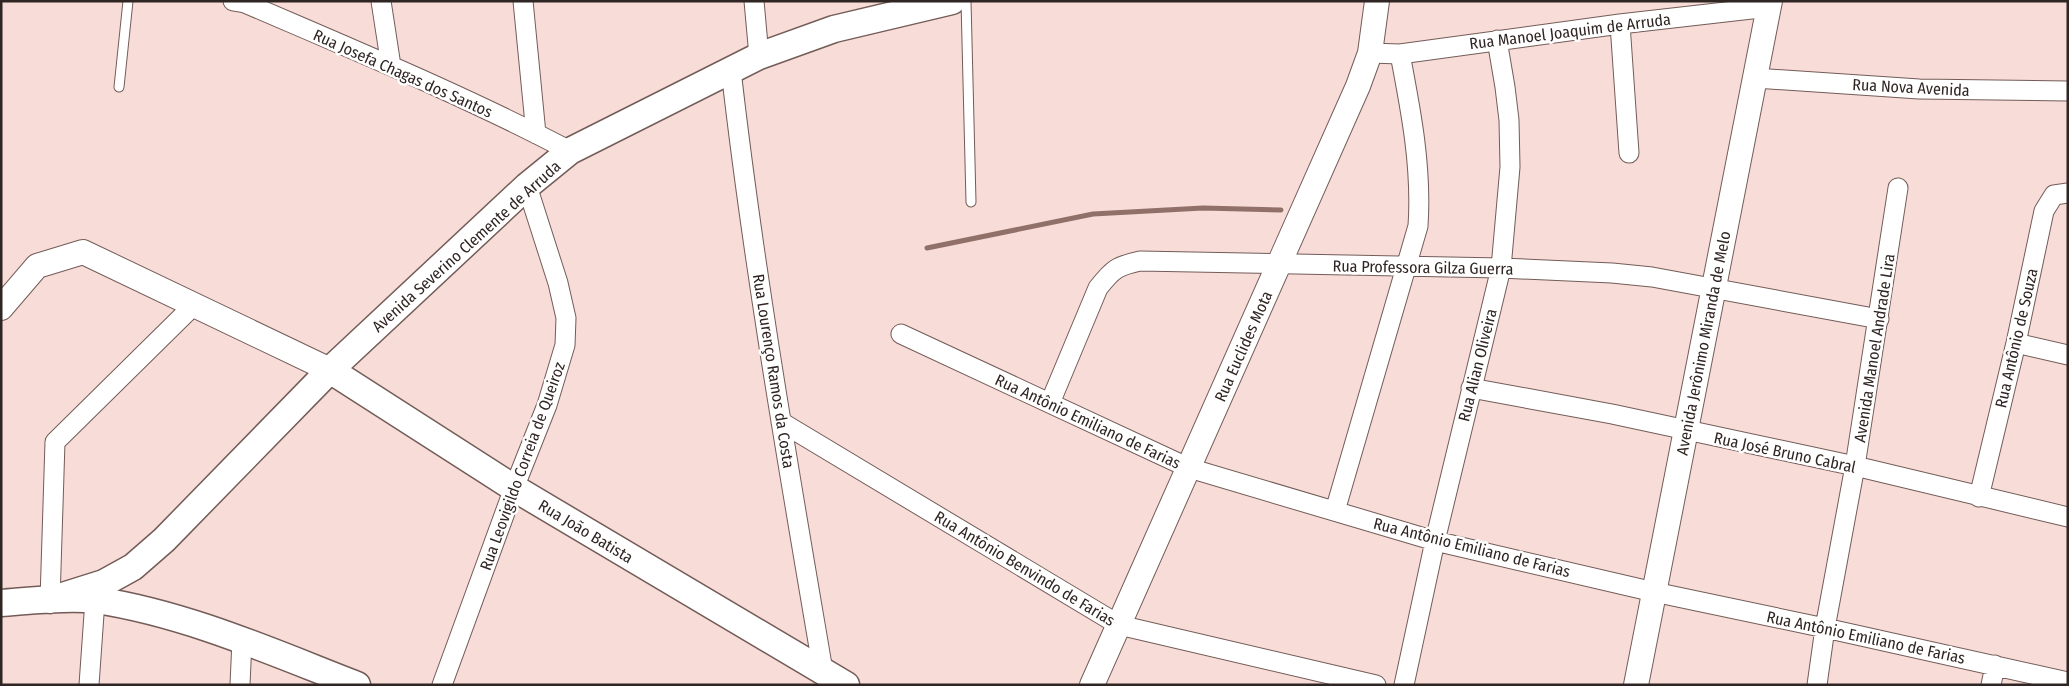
<svg xmlns="http://www.w3.org/2000/svg" width="2069" height="686" viewBox="0 0 2069 686" font-family="'Fira Sans Condensed',sans-serif">
	<rect width="100%" height="100%" fill="#f7dcd7"/>
	<g fill="none" stroke-linecap="round" stroke-linejoin="round">
		<path stroke="#92706a" stroke-width="5" d="M927,248L1093,214L1203,208L1281,210"/>
		<defs>
			<path id="service" d="M966,1L971,202
				M119,87L128,1"/>
			<path id="minor" d="M233,1L245,3C354,50 465,96 570,151
				M381,1L391,66
				M523,1L536,134
				M754,1L759,56
				M1620,24L1629,153
				M1370,53L1400,54L1620,24L1769,7
				M731,70C754,271 789,471 823,671
				M1755,78L1919,89L2068,91
				M901,334L1189,468L1435,541L1654,592L1825,628L2068,682
				M2016,343L2068,355
				M1471,388L1612,414L1855,466L2068,517
				M1050,403L1098,288C1113,269 1117,266 1140,261L1501,268L1612,273L1652,277L1879,319
				M781,422L1119,625L1376,685
				M1979,497L2016,343L2044,211L2054,195L2068,193
				M1335,511L1418,226C1422,168 1411,111 1400,54
				M50,600L55,442L194,305
				M89,685L95,600
				M240,685L242,640
				M442,685L514,488L547,405L565,345L566,318L558,283L527,186
				M1404,685L1435,541L1501,268L1510,167L1509,120L1505,87L1497,40
				M1817,685L1825,628L1855,466L1898,188
				M1991,685L1995,665"/>
			<path id="tertiary" d="M1,308L37,266L83,252L330,370
				M1092,685L1358,86L1370,53L1377,1
				M1636,685L1770,1"/>
			<path id="secondary" d="M330,370L514,488L846,685
				M50,600L104,583L133,567L164,540L330,370L527,186L570,151L759,56L834,29L952,1
				M1,603C29,601 70,596 96,600C187,614 272,652 357,685"/>
		</defs>
		<use href="#service" stroke="#735c58" stroke-width="11"/>
		<use href="#minor" stroke="#735c58" stroke-width="21"/>
		<use href="#tertiary" stroke="#735c58" stroke-width="26"/>
		<use href="#secondary" stroke="#735c58" stroke-width="29"/>
		<use href="#service" stroke="#fff" stroke-width="9"/>
		<use href="#minor" stroke="#fff" stroke-width="19"/>
		<use href="#tertiary" stroke="#fff" stroke-width="24"/>
		<use href="#secondary" stroke="#fff" stroke-width="26"/>
	</g>
	<g text-anchor="middle" stroke-width="5" stroke-linejoin="round" paint-order="stroke">
		<g font-size="16" fill="#2f2523" stroke="#fff">
			<text transform="translate(1570 31) rotate(-7)" y="6">Rua Manoel Joaquim de Arruda</text>
			<text transform="translate(403 73) rotate(24)" y="6">Rua Josefa Chagas dos Santos</text>
			<text transform="translate(1911 87) rotate(3)" y="6">Rua Nova Avenida</text>
			<text transform="translate(466 246) rotate(-42)" y="6">Avenida Severino Clemente de Arruda</text>
			<text transform="translate(1423 267) rotate(1)" y="6">Rua Professora Gilza Guerra</text>
			<text transform="translate(2016 338) rotate(-77)" y="6">Rua Antônio de Souza</text>
			<text transform="translate(1703 343) rotate(-79)" y="6">Avenida Jerônimo Miranda de Melo</text>
			<text transform="translate(1243 346) rotate(-66)" y="6">Rua Euclides Mota</text>
			<text transform="translate(1874 348) rotate(-81)" y="6">Avenida Manoel Andrade Lira</text>
			<text transform="translate(1477 365) rotate(-76)" y="6">Rua Alian Oliveira</text>
			<text transform="translate(774 371) rotate(81)" y="6">Rua Lourenço Ramos da Costa</text>
			<text transform="translate(1088 421) rotate(25)" y="6">Rua Antônio Emiliano de Farias</text>
			<text transform="translate(1785 452) rotate(12)" y="6">Rua José Bruno Cabral</text>
			<text transform="translate(522 466) rotate(-70)" y="6">Rua Leovigildo Correia de Queiroz</text>
			<text transform="translate(586 531) rotate(31)" y="6">Rua João Batista</text>
			<text transform="translate(1472 547) rotate(14)" y="6">Rua Antônio Emiliano de Farias</text>
			<text transform="translate(1025 568) rotate(31)" y="6">Rua Antônio Benvindo de Farias</text>
			<text transform="translate(1866 637) rotate(12)" y="6">Rua Antônio Emiliano de Farias</text>
		</g>
	</g>
	<rect width="2069" height="686" fill="none" stroke="#2f2523" stroke-width="5"/>
</svg>
